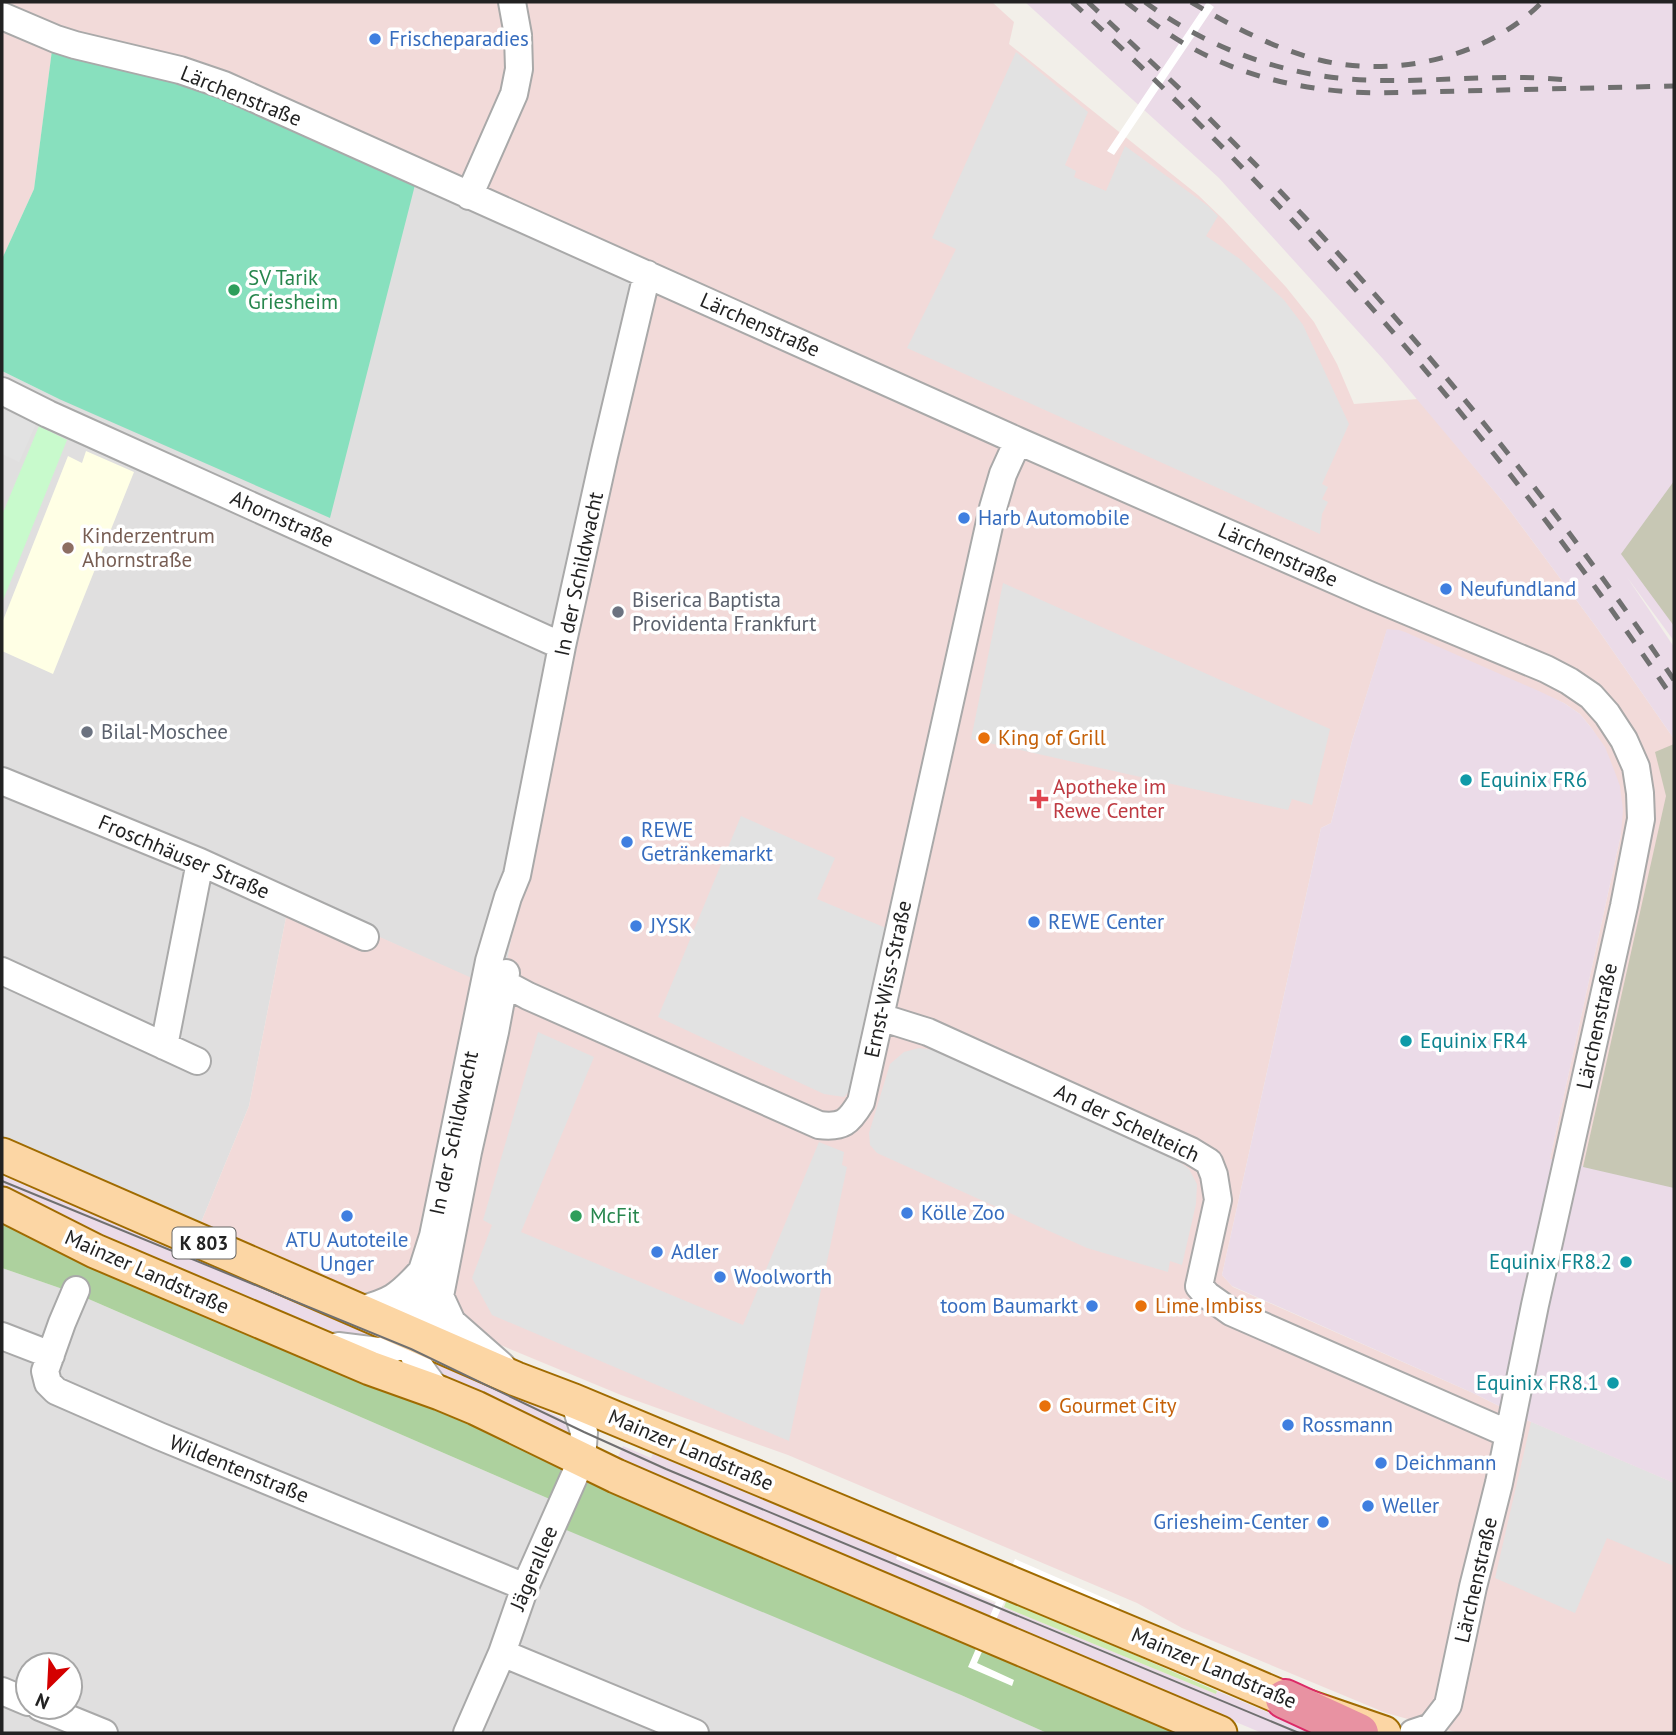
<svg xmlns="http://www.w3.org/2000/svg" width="1676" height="1735" viewBox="0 0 1676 1735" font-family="'PT Sans',sans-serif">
	<rect width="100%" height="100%" fill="#f2efe9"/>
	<path fill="#e0dfdf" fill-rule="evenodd" d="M416,181L641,280L501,992L290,897L249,1106L200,1225L2,1147V371L59,399Z
		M2,1268L77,1294L561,1504L961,1695L1047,1733H2ZM28,1665H70V1707H28Z"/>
	<path fill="#f2dad9" d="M2,2H992L1014,22L1009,44L1198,195L1223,219L1286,287L1314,322L1337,364L1354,404L1418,399L1505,504L1597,628L1674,739V1185L1550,1159L1621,834L1593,730L1580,714L1564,703L1387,630L1352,741L1331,823L1321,828L1222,1275L1233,1287L1473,1393L1531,1422L1674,1483V1733H1459L1386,1713L1182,1628L1137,1603L788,1455L621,1395L370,1291L359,1310L200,1225L249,1106L290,897L501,991L641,281L416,181L52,51L34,189L2,259Z"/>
	<path fill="#ebdbe8" d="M1025,2H1674V641L1627,577L1674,647V739L1597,628L1505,504L1383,359L1219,178Z
		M1387,629L1399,630L1405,632L1541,692L1564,703L1580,714L1593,730L1605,747L1613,767L1620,786L1623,810L1621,834L1550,1159L1674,1185V1483L1531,1422L1473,1393L1232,1286L1222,1275L1321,828L1331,823L1352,741Z
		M2,1176L46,1192L385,1334L368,1347L2,1194Z
		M424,1352L561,1418L567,1428L572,1442L444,1381Z
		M623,1446L651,1458L654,1451L899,1552L897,1559L989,1601L1216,1694L1217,1691L1317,1733H1262L616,1461Z"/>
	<path fill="#ffffe5" d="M86,451L134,472L53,674L2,651V623L68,456L82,463Z"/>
	<path fill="#c7c7b4" d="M1674,481V626L1621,554Z
		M1674,744V1188L1583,1167L1666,796L1655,752Z"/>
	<path fill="#cdebb0" d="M1007,1599L1217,1691L1216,1694L1004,1607Z"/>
	<path fill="#add19e" d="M2,1204L1220,1733H1047L961,1695L552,1524L561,1504L77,1294L2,1268Z"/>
	<path fill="#c8facc" d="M39,426L67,440L2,603V515Z"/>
	<path fill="#88e0be" d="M52,50L217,91L416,181L330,518L59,399L2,371V259L34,189Z"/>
	<path fill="#e2e2e2" d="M1016,52L1088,112L1065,165L1076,171L1074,177L1106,191L1125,146L1208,206L1218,216L1206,236L1240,259L1284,300L1303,325L1349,424L1322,484L1328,487L1322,499L1328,502L1322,514L1320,534L907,348L956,249L932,238Z
		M2,409L36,424L19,462L2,454Z
		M1003,583L1330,729L1312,805L1292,799L1288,810L971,739Z
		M741,816L835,858L817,899L886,928L877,994L859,1081L844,1097L824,1094L658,1017Z
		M538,1032L594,1057L521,1232L743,1325L819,1142L844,1152L842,1165L847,1167L789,1441L492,1315L472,1278L492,1225L483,1220Z
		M919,1048L934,1050L1176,1159L1189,1169L1197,1184L1196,1204L1182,1265L1170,1261L1168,1272L1087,1248L877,1153L870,1145L869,1133L890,1064L904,1052Z
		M1531,1422L1674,1483V1566L1607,1538L1575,1613L1495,1578Z"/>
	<path fill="#fff" d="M1207,2L1214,7L1114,155L1107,151Z
		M899,1552L999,1596L1015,1559L1120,1605L1117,1611L1019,1568L977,1663L1014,1680L1012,1686L968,1667L996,1602L896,1559Z"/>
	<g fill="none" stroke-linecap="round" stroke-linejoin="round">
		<defs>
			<path id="minor" d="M2,16L56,39L75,45L180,70L224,85L1018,441L1369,595L1546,669L1569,681L1591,696L1607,714L1624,740L1636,767L1640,793L1641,819L1624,906L1535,1305L1499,1483L1473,1587L1448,1705L1431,1727L1413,1733
				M469,196L514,94L519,69L518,35L512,2
				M2,391L48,414L562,646
				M2,781L200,862L365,937
				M2,971L197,1061
				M481,1001L492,990L504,985L513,988L528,996L819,1125C843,1128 849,1122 861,1102L993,508L1003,474L1018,441
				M880,1017L928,1032L1191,1151L1209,1162L1214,1175L1218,1200L1199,1286L1207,1295L1231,1312L1509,1434
				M164,1046L200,862
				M76,1290L62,1323L45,1371L48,1383L56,1391L159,1436L525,1587
				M440,1296L452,1322L502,1366
				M359,1310C390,1302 398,1297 420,1273
				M2,1336L51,1355
				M338,1346L378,1351L392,1349L422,1338L428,1330L440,1296L468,1152L495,1032L506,973
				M440,1393C423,1374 404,1348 406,1321L433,1236L489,961L508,897L517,875L562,646L604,456L647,274
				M502,1653L695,1733
				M2,1691L28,1702
				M40,1707L104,1733
				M467,1733L502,1653L525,1587L582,1459L584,1432L574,1401"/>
			<path id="major" d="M2,1155L516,1379L574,1401L1180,1654L1285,1699L1384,1733
				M2,1204L95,1251L370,1368L440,1393L476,1408L616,1476L706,1515L1220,1733"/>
			<path id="highway" d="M1285,1699L1359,1733"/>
		</defs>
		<use href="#minor" stroke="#a9a9a9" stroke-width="30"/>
		<use href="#major" stroke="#a06b00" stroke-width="37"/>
		<use href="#highway" stroke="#dc2a67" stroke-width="42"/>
		<use href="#minor" stroke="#fff" stroke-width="26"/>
		<use href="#major" stroke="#fcd6a4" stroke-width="33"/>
		<use href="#highway" stroke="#e892a2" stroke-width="38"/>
		<path stroke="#707070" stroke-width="2" d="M2,1181L411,1349L584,1432L666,1469L1299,1733"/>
		<path stroke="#707070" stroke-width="5" stroke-dasharray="14 14" stroke-linecap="butt" d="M1072,2C1299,210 1502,444 1674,700
			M1088,2L1181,90L1258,167
			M1126,2C1140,13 1154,24 1169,34C1230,75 1304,92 1377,93L1674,86
			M1145,2C1208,49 1289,78 1368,80C1437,83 1506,72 1575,81
			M1191,2C1230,25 1269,46 1312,58C1388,80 1487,59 1542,2
			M1279,190C1424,342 1556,506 1674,680"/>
	</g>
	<g fill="#3f7fe0" stroke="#fff" stroke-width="2.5">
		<circle cx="375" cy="39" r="7"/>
		<circle cx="964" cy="518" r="7"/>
		<circle cx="1446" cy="589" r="7"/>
		<circle cx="627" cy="842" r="7"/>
		<circle cx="1034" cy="922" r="7"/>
		<circle cx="636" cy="926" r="7"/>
		<circle cx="907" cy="1213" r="7"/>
		<circle cx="347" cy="1216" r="7"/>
		<circle cx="657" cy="1252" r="7"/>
		<circle cx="720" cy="1277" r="7"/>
		<circle cx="1092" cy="1306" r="7"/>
		<circle cx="1288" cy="1425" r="7"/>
		<circle cx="1381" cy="1463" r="7"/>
		<circle cx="1368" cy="1506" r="7"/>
		<circle cx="1323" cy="1522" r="7"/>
	</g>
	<g fill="#2e9e5b" stroke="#fff" stroke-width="2.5">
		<circle cx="234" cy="290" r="7"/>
		<circle cx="576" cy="1216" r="7"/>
	</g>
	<circle fill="#8d6e63" stroke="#fff" stroke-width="2.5" cx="68" cy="548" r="7"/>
	<g fill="#6b7280" stroke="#fff" stroke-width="2.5">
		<circle cx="618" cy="612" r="7"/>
		<circle cx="87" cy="732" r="7"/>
	</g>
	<g fill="#e8710a" stroke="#fff" stroke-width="2.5">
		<circle cx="984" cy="738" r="7"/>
		<circle cx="1141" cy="1306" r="7"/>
		<circle cx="1045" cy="1406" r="7"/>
	</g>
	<g fill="#0f9aa8" stroke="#fff" stroke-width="2.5">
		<circle cx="1466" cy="780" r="7"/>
		<circle cx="1406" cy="1041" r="7"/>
		<circle cx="1626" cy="1262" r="7"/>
		<circle cx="1613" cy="1383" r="7"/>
	</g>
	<path fill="#e0444e" stroke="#fff" stroke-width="2.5" d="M1035.5 788.5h7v7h7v7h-7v7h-7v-7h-7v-7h7z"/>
	<g text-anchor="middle" stroke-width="7" stroke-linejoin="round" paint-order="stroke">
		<rect fill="#fff" stroke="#646464" stroke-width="2" x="172.5" y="1227.5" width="63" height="31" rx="5"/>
		<g font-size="19" font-weight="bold" fill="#222">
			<text x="204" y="1250">K 803</text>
		</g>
		<g font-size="21" fill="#366cbe" stroke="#fff" text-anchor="start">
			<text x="389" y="46">Frischeparadies</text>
			<text x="978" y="525">Harb Automobile</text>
			<text x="1460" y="596">Neufundland</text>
			<text x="641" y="837">REWE<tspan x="641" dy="24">Getränkemarkt</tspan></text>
			<text x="1048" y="929">REWE Center</text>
			<text x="650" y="933">JYSK</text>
			<text x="921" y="1220">Kölle Zoo</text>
			<text x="347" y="1247" text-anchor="middle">ATU Autoteile<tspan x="347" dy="24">Unger</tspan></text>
			<text x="671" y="1259">Adler</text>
			<text x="734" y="1284">Woolworth</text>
			<text x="1078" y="1313" text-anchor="end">toom Baumarkt</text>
			<text x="1302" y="1432">Rossmann</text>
			<text x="1395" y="1470">Deichmann</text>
			<text x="1382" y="1513">Weller</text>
			<text x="1309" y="1529" text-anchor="end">Griesheim-Center</text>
		</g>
		<g font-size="21" fill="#222" stroke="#fff">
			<text transform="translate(241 96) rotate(22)" y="7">Lärchenstraße</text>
			<text transform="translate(760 325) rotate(24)" y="7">Lärchenstraße</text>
			<text transform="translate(282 519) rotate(24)" y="7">Ahornstraße</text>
			<text transform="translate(1278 555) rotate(24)" y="7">Lärchenstraße</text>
			<text transform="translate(579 574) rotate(-78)" y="7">In der Schildwacht</text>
			<text transform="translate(184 857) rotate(23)" y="7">Froschhäuser Straße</text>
			<text transform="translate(888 979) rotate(-78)" y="7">Ernst-Wiss-Straße</text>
			<text transform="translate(1597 1026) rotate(-78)" y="7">Lärchenstraße</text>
			<text transform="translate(1127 1123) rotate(25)" y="7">An der Schelteich</text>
			<text transform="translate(454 1133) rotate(-78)" y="7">In der Schildwacht</text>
			<text transform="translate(147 1272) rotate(24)" y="7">Mainzer Landstraße</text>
			<text transform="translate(691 1450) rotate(23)" y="7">Mainzer Landstraße</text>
			<text transform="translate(239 1469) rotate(22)" y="7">Wildentenstraße</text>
			<text transform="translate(534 1568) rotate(-67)" y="7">Jägerallee</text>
			<text transform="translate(1476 1580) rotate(-77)" y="7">Lärchenstraße</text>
			<text transform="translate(1214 1668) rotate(23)" y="7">Mainzer Landstraße</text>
		</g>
		<g font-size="21" fill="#27864d" stroke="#fff" text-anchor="start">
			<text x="248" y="285">SV Tarik<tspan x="248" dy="24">Griesheim</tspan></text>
			<text x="590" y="1223">McFit</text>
		</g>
		<g font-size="21" fill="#785e54" stroke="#fff" text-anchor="start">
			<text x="82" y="543">Kinderzentrum<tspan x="82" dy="24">Ahornstraße</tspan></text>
		</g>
		<g font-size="21" fill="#5b616d" stroke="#fff" text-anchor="start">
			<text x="632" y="607">Biserica Baptista<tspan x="632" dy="24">Providenta Frankfurt</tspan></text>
			<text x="101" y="739">Bilal-Moschee</text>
		</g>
		<g font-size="21" fill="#c56008" stroke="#fff" text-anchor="start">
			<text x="998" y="745">King of Grill</text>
			<text x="1155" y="1313">Lime Imbiss</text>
			<text x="1059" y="1413">Gourmet City</text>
		</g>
		<g font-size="21" fill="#0d838f" stroke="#fff" text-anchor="start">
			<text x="1480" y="787">Equinix FR6</text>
			<text x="1420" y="1048">Equinix FR4</text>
			<text x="1612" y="1269" text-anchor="end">Equinix FR8.2</text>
			<text x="1599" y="1390" text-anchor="end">Equinix FR8.1</text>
		</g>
		<g font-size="21" fill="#be3a42" stroke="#fff" text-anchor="start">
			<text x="1053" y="794">Apotheke im<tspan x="1053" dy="24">Rewe Center</tspan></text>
		</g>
	</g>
	<rect width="1676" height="1735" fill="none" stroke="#222222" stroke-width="7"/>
	<g transform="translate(49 1686) rotate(204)"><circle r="33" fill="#ffffff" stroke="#a7a7a7" stroke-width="2"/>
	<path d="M0-5L12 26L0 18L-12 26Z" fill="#d40000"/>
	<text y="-10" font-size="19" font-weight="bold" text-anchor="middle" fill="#222222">N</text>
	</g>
</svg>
